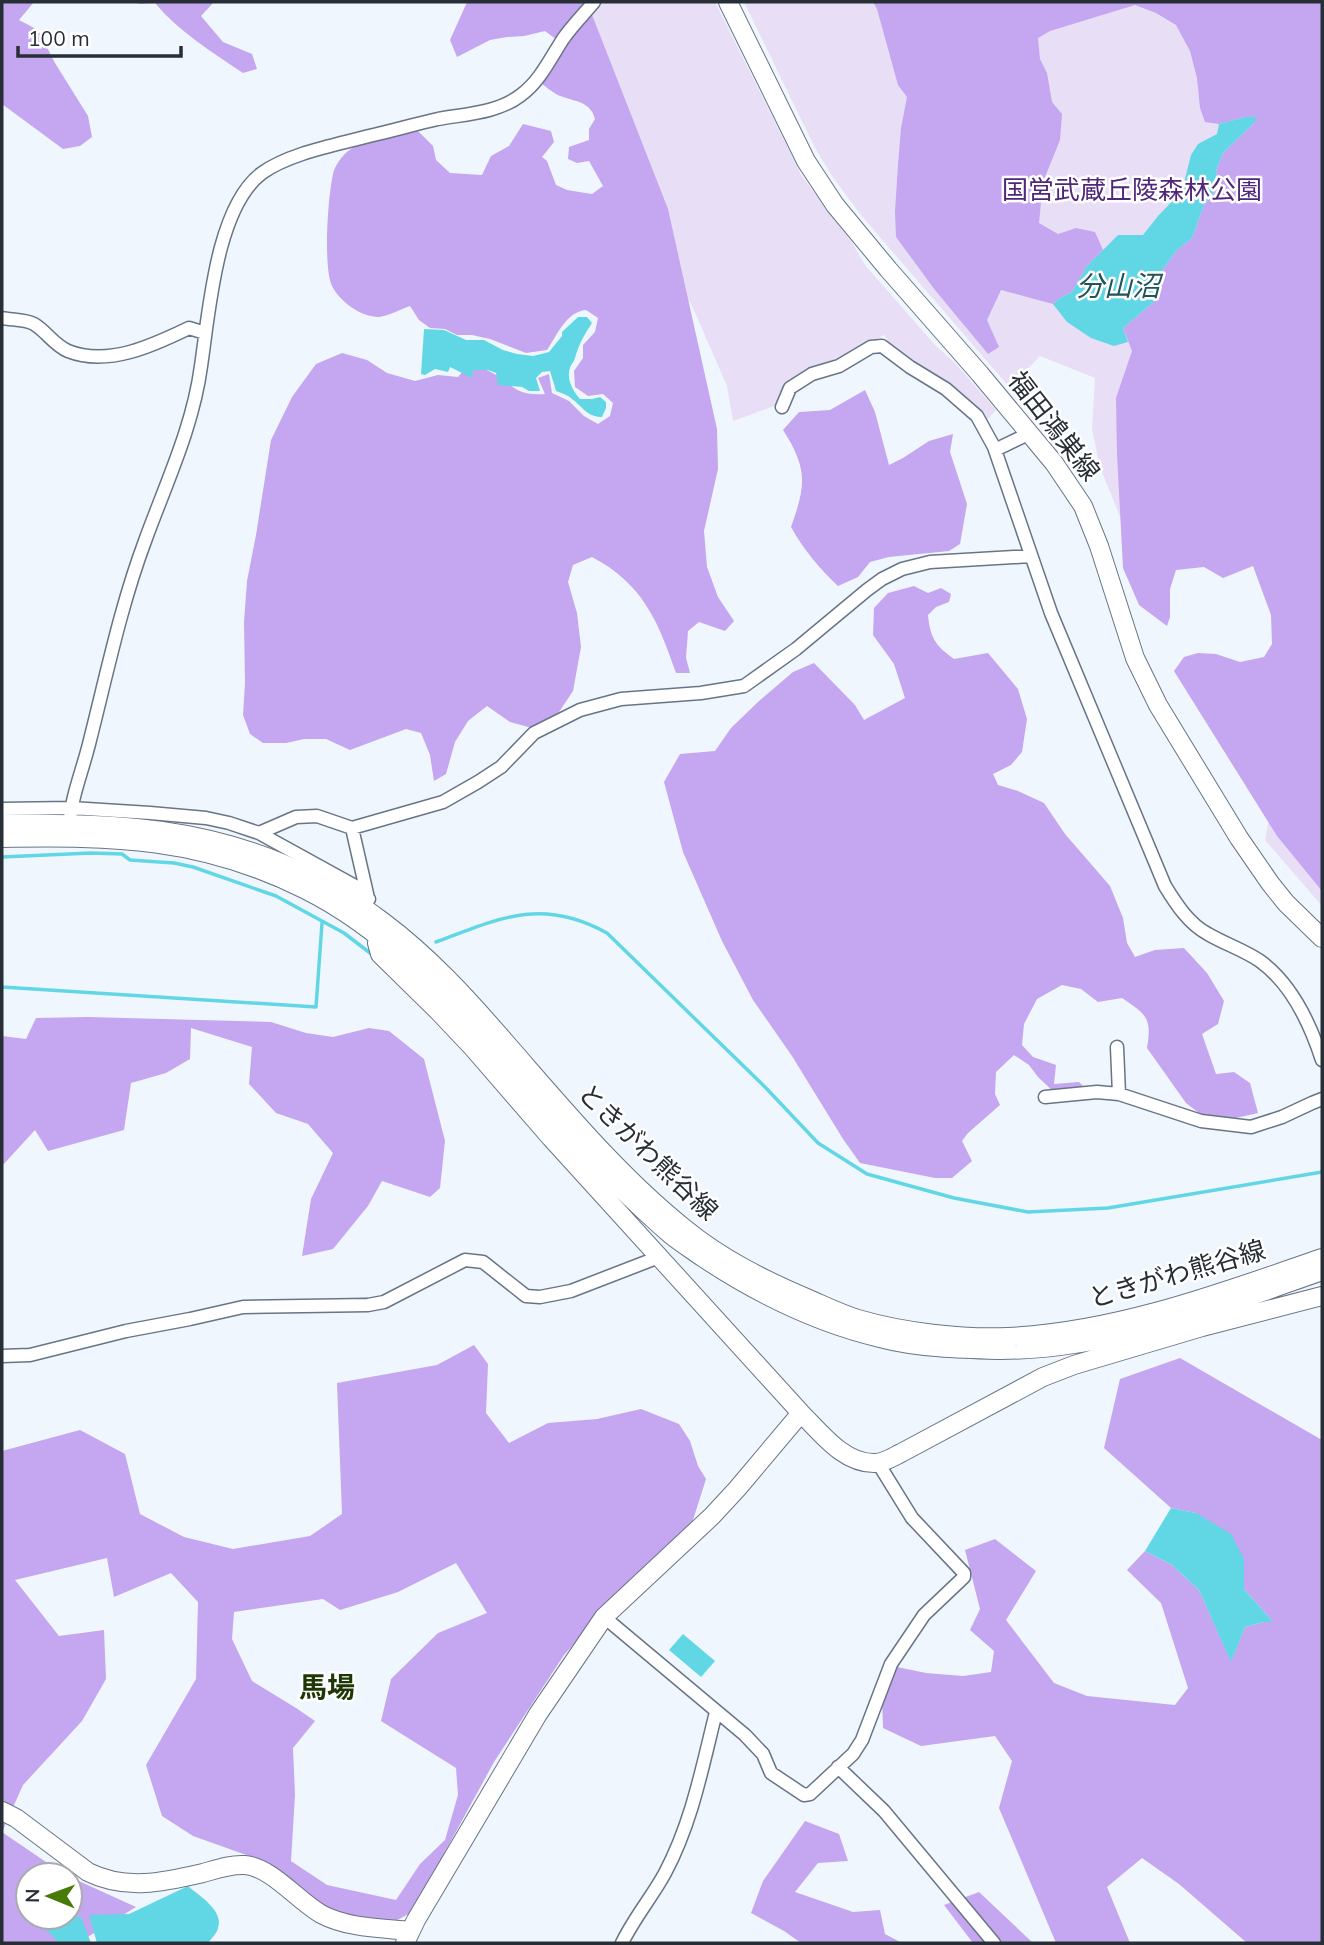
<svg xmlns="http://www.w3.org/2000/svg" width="1324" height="1945" viewBox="0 0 1324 1945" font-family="Mulish,'Noto Sans JP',sans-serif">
	<rect width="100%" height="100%" fill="#f0f6fe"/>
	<path fill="#e8dff7" d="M505,2H715L802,176L851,241L865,265L935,345L956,364L996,410L986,421C955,398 904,366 884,335L840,362L823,365L794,377L777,405L733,421L727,386L693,308L682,290L577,35Z
		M744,2H1322L1253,554L1137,559L1100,467L1092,429L1095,378L1040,356L1010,388L860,214L832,176L815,148Z
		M1322,748V906L1265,840L1273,796Z"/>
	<path fill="#c5a6f0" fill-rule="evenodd" d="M2,2H34L19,20L38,30L55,63L88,116L92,137L80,146L63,149L2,104Z
		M135,2H214L201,16L223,42L252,54L257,69L243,73C212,52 179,32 155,3L140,4Z
		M467,2H587L668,209L717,429L718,469L704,531L707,567L718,597L734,621L725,631L699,622L688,631L686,658L690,673H676C658,621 643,584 592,557L573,565L568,582L577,613L581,647L573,691L559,712L536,729L510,722L487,706L468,721L455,742L446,774L434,781L430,755L421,733L406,729L350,750L326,739H304L286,743H263L250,734L243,715L245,683L244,622L247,581L256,535L271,440L292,397L316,364L342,353L367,360L387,373L415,381L438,375L458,377L468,365C473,366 479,367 484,369C510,379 511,397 545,394L538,378L549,374L552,393L569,401L584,416L598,424L610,416L613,403L603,394L588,396L575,387L574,371L583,358V345L595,332L598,318L586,310C566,312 558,334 547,350L526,353L490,339L472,335H457L445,329L430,328L419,320L410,306C401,309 389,316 379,317C361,317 340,302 332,286C323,266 328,196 333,174C334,167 342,156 347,152C366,136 394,132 418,131L433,146L436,160L450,173L482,175L491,156L509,146L523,124L551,131L554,142L542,157L547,161L556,185L567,190L592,194L603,186L589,161L577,163L568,159L569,147L589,140V129L595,119C590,99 571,102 556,94C551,91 546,87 541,83L561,43L545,31L524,36L507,37L490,40L457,57L450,40Z
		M873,2H1322V891L1277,836L1174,671L1184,657L1198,653L1216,654L1240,662L1264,657L1272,644L1271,615L1253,566L1223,578L1204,567L1176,570L1170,589V617L1167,626L1139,605L1123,568L1117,454L1116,398L1132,351L1123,328L1155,301L1154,282L1176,251L1192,238L1204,205L1219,187L1216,171L1223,153L1254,123L1245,117L1219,124L1205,122L1200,108L1197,78L1190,51L1176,25L1156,13L1135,5L1050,31L1038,38L1040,59L1047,73L1052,102L1062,114L1060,140L1043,182L1039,223L1058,234L1076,228L1095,232L1103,250L1087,266L1072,292L1060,298L1053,304L1001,290L987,320L999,347L988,354L935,290L896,237L895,211L898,165L901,128L907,97L898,85L877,9Z
		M865,390L875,412L889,465L903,458L929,441L953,434L950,452L967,504L960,544L949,551L889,557L870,562L858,577L838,586C819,568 804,550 791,527C806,485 808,469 783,430L799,412L830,410Z
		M914,586L928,593L941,588L951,594L949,602L936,607L928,615C930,638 936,646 954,659L988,653L1018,689L1027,719L1022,752L1011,765L993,774L998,785L1018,791L1044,803L1065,834L1110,886L1123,918L1127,943L1135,957L1155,950L1184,948L1207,973L1224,1001L1218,1024L1202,1034L1216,1074L1234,1072L1250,1083L1258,1113L1236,1118L1208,1120L1186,1103L1147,1048C1152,1018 1147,1015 1122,998L1098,1002L1081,989L1062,985L1037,999L1024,1024L1022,1045L1033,1057L1056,1065L1054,1084L1079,1082L1090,1093L1071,1101L1057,1095L1038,1077L1029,1065L1014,1055L996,1072L995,1094L1000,1105L968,1133L962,1141L972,1161L952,1178H935L860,1163L843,1139L792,1056L753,1000L722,941L683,852L664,782L680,754L715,751L731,728L758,702L793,672L814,663L855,705L864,720L905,698L894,664L873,635L874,608L888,593Z
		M88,1017L271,1022L306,1033L333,1037L369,1028L389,1031L424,1059L445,1141L440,1188L430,1197L382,1181L368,1206L333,1249L302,1256L311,1199L333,1153L308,1124L276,1113L249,1084L252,1047L191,1028L190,1059L166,1073L131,1083L124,1130L48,1151L35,1130L2,1166V1036L26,1039L36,1018Z
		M474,1345L488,1364L486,1413L509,1443L548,1423L597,1419L641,1409L679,1424L690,1441L698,1466L706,1479L692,1523L631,1580L564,1655L494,1762L412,1912L392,1923L333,1913L249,1856L193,1836L162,1816L146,1765L196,1679L198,1602L171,1573L114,1597L107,1558L15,1580L59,1636L104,1630L106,1679L82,1721L23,1785L2,1832V1451L80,1430L125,1454L140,1514L184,1537L233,1549L310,1536L342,1514L337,1383L437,1365ZM456,1563L487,1613L438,1633L391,1679L381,1721L456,1768L458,1795L445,1840L420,1864L396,1900L327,1885L291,1861L295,1795L293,1748L315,1721L296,1708L252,1681L232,1639L234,1612L323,1599L340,1610L398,1592Z
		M1180,1358L1322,1440V1943H1247L1179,1884L1142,1858L1107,1887L1130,1943H1056L999,1808L1012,1761L995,1736L921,1746L883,1728L882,1697L897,1667L926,1673L963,1676L991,1672L994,1651L970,1630L980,1609L965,1550L995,1539L1036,1571L1006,1620L1054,1683L1087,1696L1175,1705L1188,1688L1161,1603L1127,1570L1145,1551L1172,1565L1199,1590L1231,1661L1245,1627L1264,1622H1273L1244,1589V1559L1196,1513L1171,1508L1104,1448L1120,1379Z
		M805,1821L839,1834L848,1861L818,1863L795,1892L853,1912L880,1910L885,1934L902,1943H801L784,1931L751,1913L763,1881Z
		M2,1832L65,1875H28V1917H70V1877L136,1907L78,1943H2Z
		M979,1892L1033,1943H973L944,1905Z"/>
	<path fill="#61d7e5" d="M1245,117H1257L1254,123L1223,153L1216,171L1219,186L1204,205L1192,238L1176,251L1154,282L1155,301L1123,328L1128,342L1114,346L1091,338L1067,322L1053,304L1060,298L1072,292L1087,266L1118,235H1143L1158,216L1182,191L1191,155L1198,144L1217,134L1219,124Z
		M578,317H587L592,323C584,335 579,344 575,358C574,362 571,364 570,368C566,379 573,391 580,399H592L600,397L606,402V408L602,417C587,417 583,407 572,399C568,395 561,393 556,391L550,371L542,372L536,378L540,391H529L522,387L498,385L496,373L488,370H473L472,378L450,367L448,372L435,369L425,375L421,374L424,329L444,330L466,340H484L503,350L517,354L533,356L549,352L562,336V332Z
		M1171,1508L1196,1513L1231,1534L1244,1559V1589L1273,1622H1264L1245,1627L1231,1662L1199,1590L1172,1565L1145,1551Z
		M683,1634L715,1661L701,1677L669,1650Z
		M188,1886C199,1896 224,1910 218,1928C217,1933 211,1939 208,1943H97L89,1915L129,1914Z
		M33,1917H81L91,1943H58C52,1932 40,1928 33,1917Z"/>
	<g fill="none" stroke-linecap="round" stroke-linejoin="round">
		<path stroke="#61d7e5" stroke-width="3.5" d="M2,857L91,853L122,854L130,860L174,863L193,867L276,896L344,933L374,956
			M436,942C500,918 542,897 607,933L765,1087L818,1143L867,1174L954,1198L1028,1212L1108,1208L1322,1172
			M2,987L316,1007L322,923"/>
		<defs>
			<path id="street" d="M2,318C11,320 25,319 34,324C46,331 54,345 68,351C108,367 154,345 189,328L205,333
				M782,407L790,388L812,374L839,366L871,347L882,346L910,367L946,389L977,416L994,447L1051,613L1165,886C1176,904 1189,924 1208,934C1225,944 1244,950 1260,961C1292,984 1310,1023 1322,1060
				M995,450L1030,433
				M2,809L71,808L150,813L206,818L229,823L259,833L357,887L369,899
				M69,830C70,799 83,770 90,740C107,673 121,605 145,541C166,483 193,427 201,366C209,313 216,207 262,173C290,153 336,145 369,136C392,131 415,124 438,119C465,114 498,113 521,95C540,81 550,59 563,39C572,26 584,14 594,2
				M259,833L296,817L317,816L352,828
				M368,898L352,828L443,802L478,782L501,767L534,733L580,710L621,699L701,693L744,686L796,649L867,590L882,579L902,569L930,562L1031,556
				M1117,1047L1119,1094
				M1045,1097L1097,1092L1119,1094L1201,1121L1251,1127L1282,1117L1312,1103L1322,1099
				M2,1356L30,1355L126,1331L190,1319L243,1307L368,1305L384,1302L465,1260L483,1262L526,1296L540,1297L571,1291L659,1257
				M604,1617L745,1735L763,1754L771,1773L804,1795L810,1794L853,1754L862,1740L891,1664L924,1615L964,1577V1573L912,1518L878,1463
				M838,1767L884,1811L994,1943
				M622,1943C634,1918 652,1897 665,1873C692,1822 702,1768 716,1712"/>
			<path id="secondary" d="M728,2L806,161L835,205L888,269L980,374L1054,463L1083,506L1099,546L1135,658L1158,705L1239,838L1270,883L1286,903L1322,938
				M2,824C110,822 213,826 311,877C336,890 360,904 382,921C429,956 468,999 506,1043C562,1107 618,1175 684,1228C722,1259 764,1280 809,1299C825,1306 841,1314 858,1319C902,1332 962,1339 1008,1337C1116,1332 1221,1293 1322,1258
				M2,838C113,836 202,838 304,889C387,930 448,999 508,1066C560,1125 612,1184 671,1235C681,1243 692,1250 702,1257C756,1293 817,1323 880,1338C918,1348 961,1349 1000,1350C1111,1350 1219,1307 1322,1271
				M379,932L377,943L380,954L438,1011L473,1048L551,1138L801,1413C821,1433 844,1464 875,1463C884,1463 893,1457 901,1453L1043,1377L1074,1365L1202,1327L1322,1296
				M2,1811L16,1818L88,1872C126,1891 164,1882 203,1873C217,1869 231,1864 245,1865C271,1867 298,1901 321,1914C347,1928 381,1928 410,1931
				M405,1943L416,1920L538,1714L604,1617L712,1516L737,1489L801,1413"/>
		</defs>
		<use href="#street" stroke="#687586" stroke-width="15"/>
		<use href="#secondary" stroke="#687586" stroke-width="20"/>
		<use href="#street" stroke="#fff" stroke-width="12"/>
		<use href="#secondary" stroke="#fff" stroke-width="18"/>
	</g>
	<g text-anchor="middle" stroke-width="5" stroke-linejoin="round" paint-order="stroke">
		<g font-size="26" fill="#4f267a" stroke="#fff">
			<text x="1132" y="199">国営武蔵丘陵森林公園</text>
		</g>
		<g font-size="26" fill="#282e35" stroke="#fff">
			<text transform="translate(1054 426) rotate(52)" y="9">福田鴻巣線</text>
			<text transform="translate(648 1152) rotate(44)" y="9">ときがわ熊谷線</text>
			<text transform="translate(1177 1274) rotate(-16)" y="9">ときがわ熊谷線</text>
		</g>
		<g font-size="28" font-style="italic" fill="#21545a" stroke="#fff">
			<text x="1118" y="296">分山沼</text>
		</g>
		<g font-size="28" font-weight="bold" fill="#1f3705" stroke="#fff">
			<text x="327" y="1697">馬場</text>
		</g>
	</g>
	<rect width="1324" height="1945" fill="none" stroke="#282e35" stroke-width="7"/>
	<g transform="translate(49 1896) rotate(271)"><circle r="33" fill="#ffffff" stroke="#a9abae" stroke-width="2"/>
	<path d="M0-5L12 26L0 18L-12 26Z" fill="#487a07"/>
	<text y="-10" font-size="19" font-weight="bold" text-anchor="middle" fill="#282e35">N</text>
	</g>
	<path d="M18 46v10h163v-10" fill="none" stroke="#282e35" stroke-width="3.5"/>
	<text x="28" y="46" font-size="21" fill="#282e35" stroke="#ffffff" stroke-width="5" paint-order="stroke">100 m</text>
</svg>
